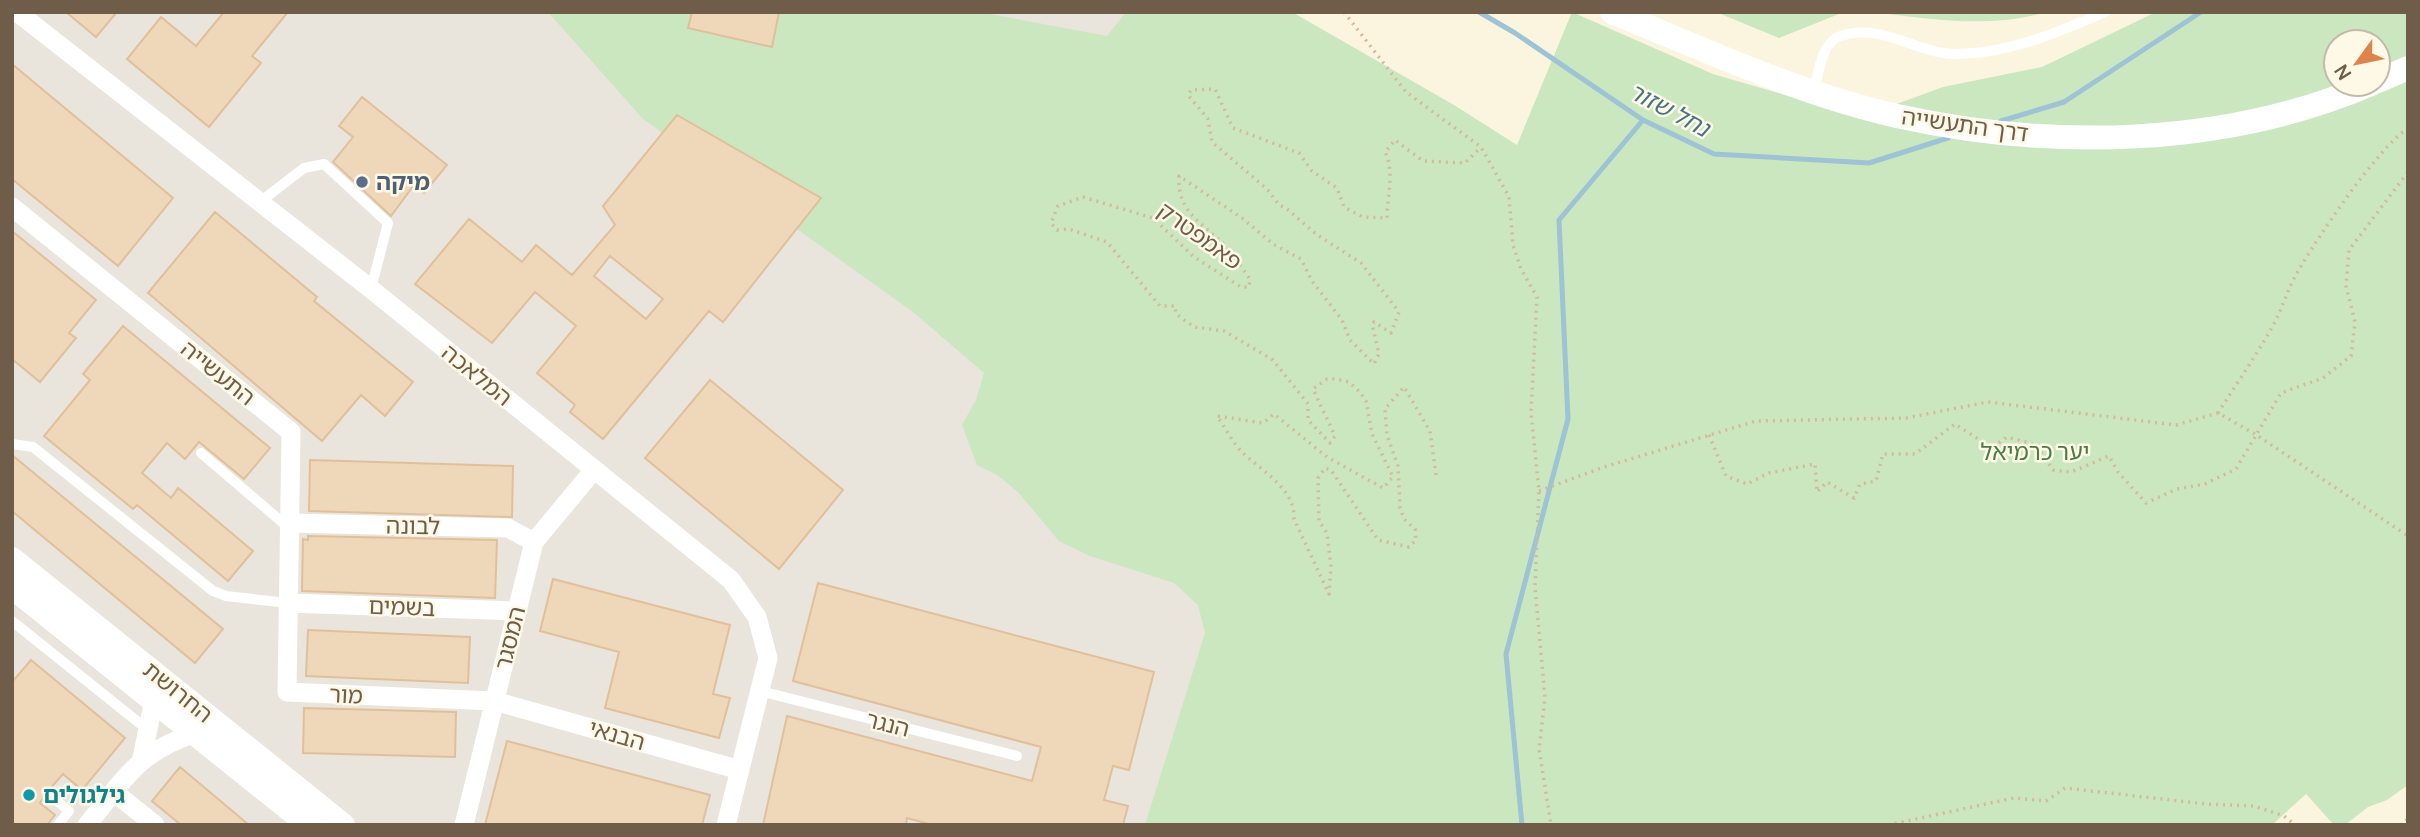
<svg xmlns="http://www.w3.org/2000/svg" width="2420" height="837" viewBox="0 0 2420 837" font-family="Manrope,'Noto Sans Hebrew',sans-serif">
	<rect width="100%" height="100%" fill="#fbf5e0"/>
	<path fill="#e9e4dc" d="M12,12H1184L1209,674L1165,825H12Z"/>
	<path fill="#cae7c0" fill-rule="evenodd" d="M548,12H979L1107,36L1126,12H1292L1454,105L1517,145L1572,12L1713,74L1861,117L1943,87L2042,67L2156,12H2408V785L2387,800L2368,807L2345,825H2334L2306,794L2272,825H1145L1205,633L1198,605L1174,583L1090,556L1059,541L1018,492L997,475L977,465L962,425L976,400L984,373L913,312L643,119ZM2336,42H2378V84H2336Z
		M1716,12H1844L1779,38Z
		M1872,12H2046C1990,29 1930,19 1872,12Z"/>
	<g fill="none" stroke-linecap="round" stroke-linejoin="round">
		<path stroke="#9dc3d4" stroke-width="5" d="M1479,12L1515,33L1643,120L1714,154L1869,163L1948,138
			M2001,121L2064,102L2201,12
			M1522,825L1506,654L1568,419L1559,220L1643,120"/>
	</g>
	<path fill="#efd7b9" stroke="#e0c09b" stroke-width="2" fill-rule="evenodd" d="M66,12H117L96,37Z
		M224,12H288L252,56L261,63L209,127L127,59L161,17L196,46Z
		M692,12H779L772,47L688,28Z
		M12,64L173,198L118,266L12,179Z
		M362,97L447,165L424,193L414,185L391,216L333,162L353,137L339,126Z
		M677,115L821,198L723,322L709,311L603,439L570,412L575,405L537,373L576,326L535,292L492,343L415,284L469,219L522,262L536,245L572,275L615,225L603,206ZM610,256L663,299L646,319L594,276Z
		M215,212L317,297L314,301L413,382L385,416L361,395L322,441L148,293Z
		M12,231L96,300L69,333L76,338L40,382L12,359Z
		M123,326L270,448L244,479L199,442L185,459L167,443L142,473L171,498L178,488L253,551L228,581L137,505L133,509L44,436L90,380L83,374Z
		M710,380L843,490L779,569L645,458Z
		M12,455L223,629L195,663L12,511Z
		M310,460L513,466L512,517L309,511Z
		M308,536L497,540L495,598L302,591L303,539L308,540Z
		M553,579L730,625L713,694L730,698L719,738L605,708L619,652L540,631Z
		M818,583L1154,672L1129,770L1113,766L1104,800L1128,806L1123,825H933L907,818L906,825H763L787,716L1032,781L1041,747L793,681Z
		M308,630L470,637L468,683L306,676Z
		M31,660L125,738L82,790L63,774L47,792L40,803L55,815L47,825H12V682Z
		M304,708L456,712L455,757L303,753Z
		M507,741L710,795L702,825H485Z
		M180,767L249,825H181L152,801Z"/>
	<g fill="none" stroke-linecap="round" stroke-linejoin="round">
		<path stroke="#d3ba9d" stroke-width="3.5" stroke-dasharray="2 5" stroke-linecap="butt" d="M1344,12L1406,92L1481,147L1509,197L1513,245L1521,269L1537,297L1531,412L1539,491L1535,587L1545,698L1539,749L1551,825
			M2218,413C2237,383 2258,353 2275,322C2283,306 2288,289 2297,273C2317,238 2376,150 2408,128
			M1709,435L1726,476L1747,484L1769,473L1815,464L1817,492L1827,482L1854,498L1860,484L1876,481L1883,454H1915L1955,424L1992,448L2007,437L2036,445L2053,470L2071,472L2109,456L2118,472L2146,503L2177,489L2205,484L2236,469L2281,393L2323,378L2351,356L2355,322L2346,286L2349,250L2408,172
			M1436,475L1430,431L1404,387L1385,409L1387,435L1398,466L1400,508L1404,519L1415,529L1416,540L1409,547L1378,540L1331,470L1325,468L1318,478L1319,521L1327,533L1331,567L1329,594L1294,519C1296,489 1260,470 1242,452C1232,442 1225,427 1217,416L1263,423L1274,414L1327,457L1383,488L1393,477L1372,434L1366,401L1360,392L1349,382L1336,379H1327L1313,389L1335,436L1330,443L1308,420V404L1273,360L1224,331L1194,327L1176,314L1175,306H1160L1107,242L1069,229L1057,230L1051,223L1058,206L1083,197L1153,218L1194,257L1241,287H1249L1250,279C1242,268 1235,257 1226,247C1204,223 1177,214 1179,176L1242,218L1273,244L1301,259L1312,281L1342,320L1350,340L1374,364L1379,354L1372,324L1374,322L1391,333L1399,312L1361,263L1316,234L1286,208L1279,205L1268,190L1212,142L1208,119L1188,95L1191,90L1215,89L1233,128L1299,153L1312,171L1337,188L1344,207L1363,217L1387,218C1387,196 1395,172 1385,152L1395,140L1423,161L1465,163L1481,147
			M1539,491L1604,467L1756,421L1906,418L1988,402L2176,425L2218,413L2255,434L2408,536
			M1888,825L2014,798L2046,801L2065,788L2206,804L2254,806L2284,816L2295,825
			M2400,825L2408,819"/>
		<path stroke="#fff" stroke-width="10" d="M1814,91C1819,72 1821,42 1841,36C1882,22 1917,54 1956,54C2009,54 2058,32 2105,12
			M260,202L304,168L324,164L388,223L371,289
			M12,444L33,447L213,591L226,596L288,603
			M201,453L289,528
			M12,621L148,730
			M760,691L1017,756
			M52,797L69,811L58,825"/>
		<path stroke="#fff" stroke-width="19" d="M17,12L371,289L731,580L757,617L768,658L726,825
			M12,207L291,432L287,692L494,701L740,770
			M289,523L508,528L534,542
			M288,603L516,611
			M142,758L154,700
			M114,792L155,825
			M87,825C124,780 137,752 196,733
			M464,825L534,542L593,471"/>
		<path stroke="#fff" stroke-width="24" d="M1612,12C1704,49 1799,94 1897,116C2051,150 2224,147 2371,84
			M2378,81L2408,68
			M12,559L343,825
			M12,587L309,825"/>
	</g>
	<circle fill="#5c6f8a" stroke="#fef8e6" stroke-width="2.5" cx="362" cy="182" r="7"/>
	<circle fill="#0f9aa8" stroke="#fef8e6" stroke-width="2.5" cx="29" cy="795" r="7"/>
	<g text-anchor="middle" stroke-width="5" stroke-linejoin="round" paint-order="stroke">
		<g font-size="23" fill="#705d49" stroke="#fef8e6">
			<text transform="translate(1965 125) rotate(8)" y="8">דרך התעשייה</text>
			<text transform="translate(1200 236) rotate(36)" y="8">פאמפטרק</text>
			<text transform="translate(218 373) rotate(39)" y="8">התעשייה</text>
			<text transform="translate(477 375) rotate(39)" y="8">המלאכה</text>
			<text transform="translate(413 526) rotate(1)" y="8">לבונה</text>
			<text transform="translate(402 607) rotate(2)" y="8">בשמים</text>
			<text transform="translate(510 638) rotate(-76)" y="8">המסגר</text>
			<text transform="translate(178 692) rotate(39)" y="8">החרושת</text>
			<text transform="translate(346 695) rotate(3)" y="8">מור</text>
			<text transform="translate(888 724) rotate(14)" y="8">הנגר</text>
			<text transform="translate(617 735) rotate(16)" y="8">הבנאי</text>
		</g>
		<g font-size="23" font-weight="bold" fill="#4e5e75" stroke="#fef8e6" text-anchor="start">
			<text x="376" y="190">מיקה</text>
		</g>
		<g font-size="23" fill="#4c7b44" stroke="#fef8e6">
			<text x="2035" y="460">יער כרמיאל</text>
		</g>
		<g font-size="23" font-weight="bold" fill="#0d838f" stroke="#fef8e6" text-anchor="start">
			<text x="43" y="803">גילגולים</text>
		</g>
		<g font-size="24" font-style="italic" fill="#47748a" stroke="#fef8e6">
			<text transform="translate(1669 110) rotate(28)" y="8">נחל שזור</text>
		</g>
	</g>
	<rect width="2420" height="837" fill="none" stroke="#705d49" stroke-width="28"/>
	<g transform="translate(2357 63) rotate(237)"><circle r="33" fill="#fef8e6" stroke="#c5baa7" stroke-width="2"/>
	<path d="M0-5L12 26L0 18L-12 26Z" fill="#df834b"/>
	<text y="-10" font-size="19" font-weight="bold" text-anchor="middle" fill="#705d49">N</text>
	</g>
</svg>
